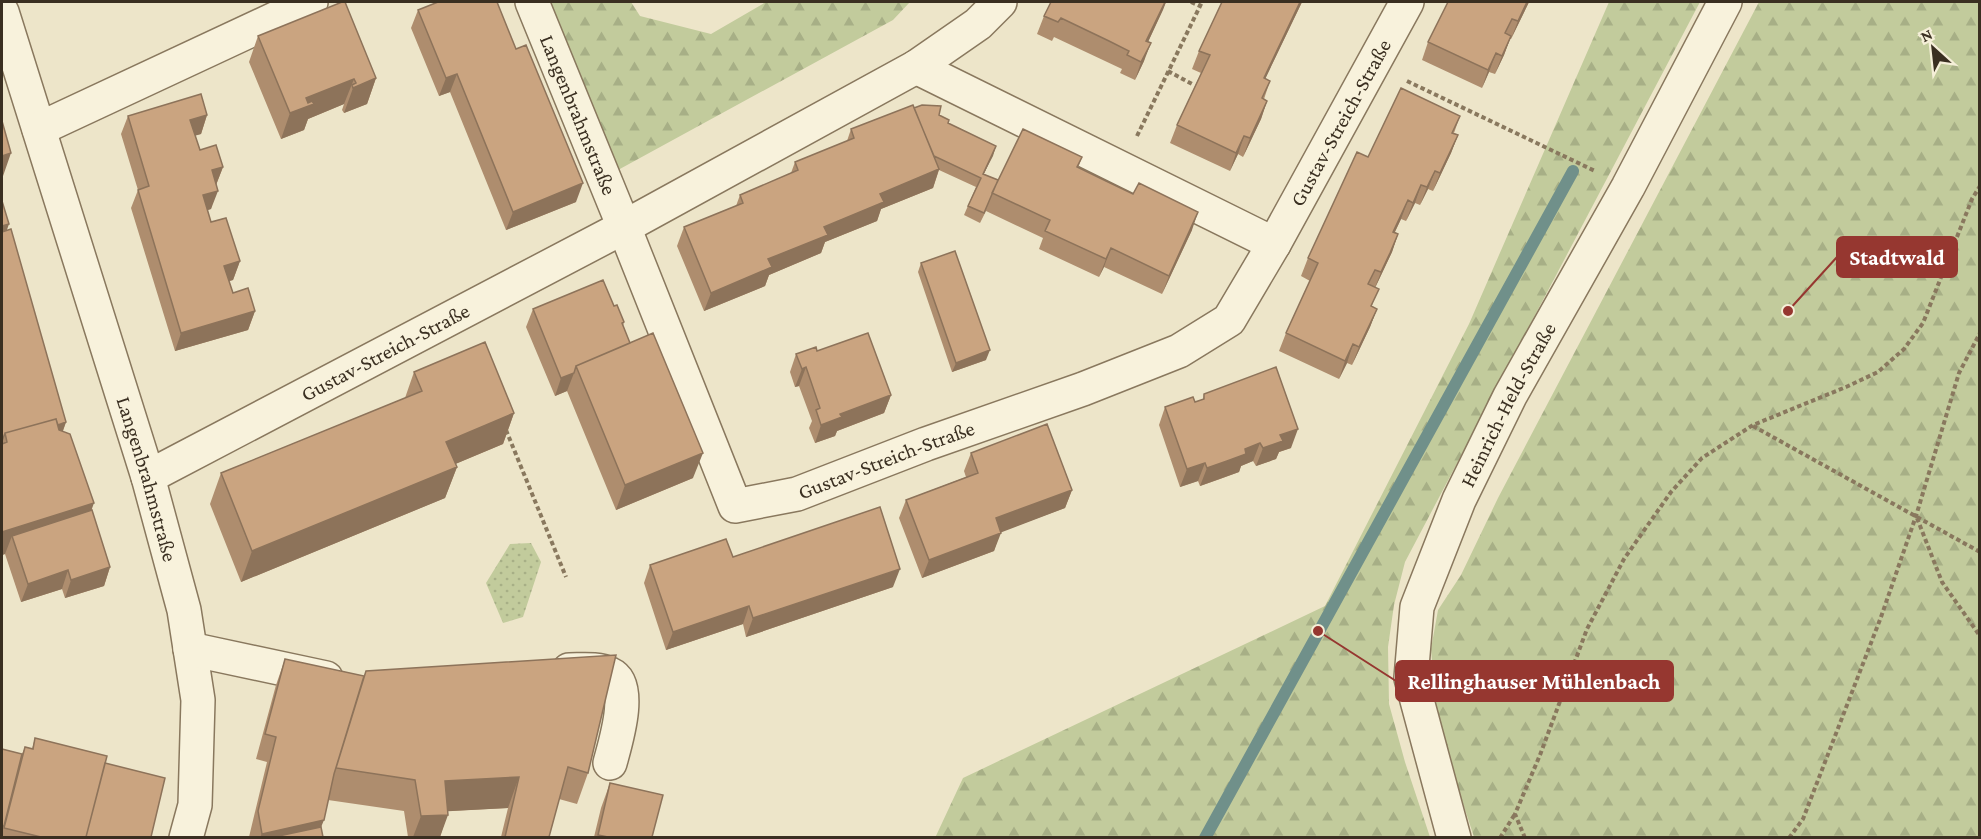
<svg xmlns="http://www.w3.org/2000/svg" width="1981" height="839" viewBox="0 0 1981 839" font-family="'Crimson Pro',serif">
	<defs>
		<pattern id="forest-firs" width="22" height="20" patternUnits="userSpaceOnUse" patternTransform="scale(1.5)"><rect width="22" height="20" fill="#c2cb9c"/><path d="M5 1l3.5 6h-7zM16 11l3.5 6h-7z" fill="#a7af86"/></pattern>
		<pattern id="park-dots" width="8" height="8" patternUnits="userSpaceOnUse" patternTransform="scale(1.5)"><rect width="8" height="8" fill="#c2cb9c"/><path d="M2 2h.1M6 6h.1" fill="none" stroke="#a7af86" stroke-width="1.8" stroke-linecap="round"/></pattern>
	</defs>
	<rect width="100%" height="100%" fill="#ede5c9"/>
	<path fill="url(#forest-firs)" d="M546,2H631L640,16L711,34L766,2H910L893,20L618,170Z
		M1609,2H1700L1405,562L1394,605L1388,647L1389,704L1405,762L1430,837L935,838L963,778L1325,606L1469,324Z
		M1759,2H1979V837H1474L1438,727L1431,649L1438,610L1461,575L1498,498Z"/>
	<path fill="url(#park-dots)" d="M531,543L541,562L523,617L503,623L486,583L510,544Z"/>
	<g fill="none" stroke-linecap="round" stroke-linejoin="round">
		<path stroke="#70908a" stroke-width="12" d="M1205,838L1573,171"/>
		<defs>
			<g id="minor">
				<path id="s1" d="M532,2L624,227L735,506L797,494L926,444L1083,389L1179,351L1229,320L1274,244L1407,2"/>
				<path id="s2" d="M2,12L148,477L184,610L198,700L195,805L186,838"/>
				<path d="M916,67L1274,244"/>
				<path d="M39,129L311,2"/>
				<path id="s3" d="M148,477L624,227L916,67L978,24L1000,2"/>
				<path d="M190,649L326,678"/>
				<path d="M569,670C582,670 598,668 610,674C634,685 615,744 610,763"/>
				<path id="s4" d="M1454,838L1411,678L1417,607L1459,500L1510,396L1628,187L1725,2"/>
			</g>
		</defs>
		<use href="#minor" stroke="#89785e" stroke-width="36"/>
		<path stroke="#89785e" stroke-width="4" stroke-dasharray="4.5 3" stroke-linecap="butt" d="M1191,2L1200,6
			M1168,71L1192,84
			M1407,81L1595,171
			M1137,136L1202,2
			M1753,426L1980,552
			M506,430L566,577
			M1917,518L1942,582L1980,636
			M1500,838L1515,814
			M1525,838L1515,814L1540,755L1587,629L1624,559L1671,492L1702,458L1753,425L1846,387L1878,372L1904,349L1923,323L1972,199L1980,186
			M1789,838L1803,819L1881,617L1916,516L1959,373L1980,333"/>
		<use href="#minor" stroke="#f8f2dc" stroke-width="33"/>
	</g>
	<path fill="#ae8d6e" d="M1051,2H1166L1148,42L1144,61L1135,80L1120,73L1122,69L1054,37L1052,41L1037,34L1044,16Z
		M1222,2H1302L1265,79L1270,81L1264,99L1267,101L1261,119L1243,157L1238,154L1230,171L1170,143L1177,125L1201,73L1192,69L1199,51Z
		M1529,2L1511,39H1510L1504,55L1495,74L1489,72L1482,88L1422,60L1428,42Z
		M418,10L516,49L576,202L506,230L450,92L439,96L411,28Z
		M258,36L376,78L367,104L344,113L342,110L344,104L308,119L304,130L281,139L249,62Z
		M914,108L939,115L948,123L996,146L984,174L998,180L1082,157L1078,168L1192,230L1162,294L1104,267L1099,277L1039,249L1043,238L986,211L980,223L964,215L976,187L939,170L933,188L881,209L877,221L825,242L821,253L769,275L765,286L704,311L677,246L684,227L736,206L740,195L791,173L795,162L847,141L851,129Z
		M207,115L201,134L195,135L200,150L223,167L216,185L211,209L207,210L211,222L240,261L233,280L229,281L233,293L255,311L248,330L175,351L131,208L138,190L121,134L128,116Z
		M1460,116L1454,133L1458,135L1451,153L1433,191L1428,189L1420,205L1415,203L1406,221L1401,219L1395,232L1398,234L1392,252L1375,288L1372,306L1377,309L1370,327L1352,365L1347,363L1339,379L1279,351L1286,333L1310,281L1301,276L1308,258L1368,157Z
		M2,201L6,231L66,422L63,431L92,510L110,567L104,586L65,598L62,589L21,602L5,554L2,555Z
		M921,263L986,360L952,372L918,272Z
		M614,306L624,322L623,326L630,343L693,478L616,510L567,391L555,396L526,327L533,309Z
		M817,351L891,395L884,413L837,431L835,436L815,443L809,428L812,421L799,386L795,387L790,372L796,354Z
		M414,372L514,413L503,444L455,464L457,467L445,498L241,582L210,504L221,473L405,398Z
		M1204,394L1291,448L1279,452L1276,459L1256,466L1253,461L1241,466L1239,472L1220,479L1200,486L1198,481L1180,487L1159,425L1165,407L1195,402L1203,399Z
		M971,453L1072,490L1065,508L1000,532L994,551L922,578L899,518L906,500L966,477L964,471Z
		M733,557L893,587L746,637L743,624L666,650L644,583L650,565Z
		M285,659L588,773L577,804L559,799L549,837H501L508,808L448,811L440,837H408L404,811L328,800L321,827L323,837H249L267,762L256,759L276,685Z
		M35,738L105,763L151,837H2V749L22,754L25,747L32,749Z
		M610,783L652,837H594L601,808Z"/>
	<path fill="#8d735a" d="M1165,2H1166L1163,10L1140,59L1146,41Z
		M1300,2H1302L1257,96L1264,78Z
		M1527,2H1529L1511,39L1518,21Z
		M1511,36L1504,55L1495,74L1502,56Z
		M1151,43L1144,61L1135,80L1141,62Z
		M1496,53L1489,72L1482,88L1488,70Z
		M457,74L450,92L439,96L446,78Z
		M376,78L367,104L344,113L353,88Z
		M354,79L344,104L308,119L304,130L281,139L290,113L306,98Z
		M1267,101L1261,119L1243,157L1250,138Z
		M207,115L201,134L184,139L190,120Z
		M1458,135L1451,153L1433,191L1440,173Z
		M1244,136L1238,154L1230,171L1236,153Z
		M996,146L993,156L979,183L983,174Z
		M11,153L2,179V156Z
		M223,167L216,185L212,170Z
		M939,169L933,188L881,209L877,221L825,242L821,253L769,275L765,286L704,311L711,293L880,194Z
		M1435,171L1428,189L1420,205L1427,187Z
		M583,183L576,202L506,230L513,212Z
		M1421,185L1415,203L1406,221L1413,203Z
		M218,191L211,209L196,214L203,195Z
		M1408,200L1401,219L1386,250L1393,232Z
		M1198,212L1192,230L1162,294L1169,276Z
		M9,224L2,244V226Z
		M1398,234L1392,252L1374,290L1381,272Z
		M1111,248L1104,267L1099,277L1106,259Z
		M240,261L233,280L218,284L224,266Z
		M1377,309L1370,327L1352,365L1359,347Z
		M255,311L248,330L175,351L181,333Z
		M1353,344L1347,363L1339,379L1345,361Z
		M990,350L986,360L952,372L956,363Z
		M806,367L799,386L795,387L802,369Z
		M574,373L567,391L555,396L561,378Z
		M891,395L884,413L837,431L835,436L815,443L821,425L840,414Z
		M514,413L503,444L434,473L446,442Z
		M66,422L59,441L7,442Z
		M1298,429L1291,448L1279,452L1276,459L1256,466L1263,448L1280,435Z
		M1260,443L1253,461L1241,466L1239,472L1200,486L1207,468L1245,449Z
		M703,453L693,478L616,510L625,485Z
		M1205,463L1198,481L1180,487L1187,469Z
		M457,467L445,498L241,582L252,551Z
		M1072,490L1065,508L989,537L996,518Z
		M94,503L85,528L12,536L5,554L2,555V532Z
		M1001,533L994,551L922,578L929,560Z
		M110,567L104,586L65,598L71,580Z
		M900,569L893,587L746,637L753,618Z
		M68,570L62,589L21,602L28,584Z
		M749,606L743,624L666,650L673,632Z
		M519,777L508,808L434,812L445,781Z
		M448,815L440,837H413L421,816Z
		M324,820L317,837H260L262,834Z"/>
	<path fill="#caa480" stroke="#8d735a" stroke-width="1.5" d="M342,2H345L376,78L353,88L352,85L356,83L354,79L306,98L308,103L312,101L314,104L290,113L258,36Z
		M438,2H497L516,49L526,45L583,183L513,212L457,74L446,78L418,10Z
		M1051,2H1165L1146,41L1151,43L1141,62L1127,55L1129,51L1109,41L1061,18L1058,22L1044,16Z
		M1222,2H1300L1264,78L1270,81L1262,98L1267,101L1250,138L1244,136L1236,153L1177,125L1210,55L1199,51Z
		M1448,2H1527L1518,21L1512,19L1505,33L1511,36L1502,56L1496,53L1488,70L1428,42Z
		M1401,88L1460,116L1452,133L1458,135L1440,173L1435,171L1427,187L1421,185L1413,203L1408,200L1393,232L1398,234L1390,253L1381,272L1375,270L1368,284L1379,289L1371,306L1377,309L1359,347L1353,344L1345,361L1286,333L1318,263L1308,258L1357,152L1368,157Z
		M201,94L207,115L190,120L200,150L216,145L223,167L212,170L218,191L203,195L211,222L226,218L240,261L224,266L233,293L248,288L255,311L181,333L138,190L149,186L128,116Z
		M913,105L939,169L880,194L884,202L824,227L828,235L768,259L772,267L711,293L684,227L743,203L740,195L798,170L795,162L854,138L851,129Z
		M922,105L941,106L939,115L949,120L948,123L996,146L983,174L998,180L984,213L968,206L981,178L934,156L914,108Z
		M2,121L11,153L2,156Z
		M1023,129L1082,157L1077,167L1106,181L1133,194L1139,183L1198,212L1169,276L1111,248L1106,259L1045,231L1050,220L992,193Z
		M2,201L9,224L2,226Z
		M11,229L66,422L58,425L56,419L5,433L2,441V232Z
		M955,251L990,350L956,363L921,263Z
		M603,280L614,306L617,305L624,322L622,323L630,343L576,366L574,373L561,378L533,309Z
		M653,333L703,453L625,485L576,366Z
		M868,333L891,395L840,414L842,417L821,425L816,410L820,408L806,367L802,369L796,354L816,347L817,351Z
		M485,342L514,413L446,442L457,467L252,551L221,473L422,391L414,372Z
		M1276,367L1298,429L1280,435L1283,441L1263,448L1260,443L1245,449L1246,454L1227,461L1207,468L1205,463L1187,469L1165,407L1193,397L1195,402L1204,399V394Z
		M56,419L59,430L70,434L94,503L2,532V444L7,442L5,433Z
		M1047,424L1072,490L996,518L1001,533L929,560L906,500L978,473L971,453Z
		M880,507L900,569L753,618L749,606L673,632L650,565L726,539L733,557Z
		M92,510L110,567L71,580L68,570L28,584L12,536Z
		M616,655L588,773L568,767L549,837H505L519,777L445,781L448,815L421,816L415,780L336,768L366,671Z
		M285,659L364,676L334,774L324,820L262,834L258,811L276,737L265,734Z
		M35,738L107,756L86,837H41L4,828L25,747L33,749Z
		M2,749L22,754L4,826H2Z
		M105,763L165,778L151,837H86Z
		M610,783L663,795L652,837H608L598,835Z
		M321,827L323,837H274Z"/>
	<g text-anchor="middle" stroke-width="6" stroke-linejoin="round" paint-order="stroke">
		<g font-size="21" fill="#3a2f21" stroke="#f5efd8">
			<text dy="7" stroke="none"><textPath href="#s1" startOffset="122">Langenbrahmstraße</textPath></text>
			<text dy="7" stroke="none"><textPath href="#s1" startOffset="1300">Gustav-Streich-Straße</textPath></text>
			<text dy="7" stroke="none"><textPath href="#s3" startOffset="268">Gustav-Streich-Straße</textPath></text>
			<text dy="7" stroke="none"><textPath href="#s4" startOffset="459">Heinrich-Held-Straße</textPath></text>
			<text dy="7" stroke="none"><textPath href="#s1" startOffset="702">Gustav-Streich-Straße</textPath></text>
			<text dy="7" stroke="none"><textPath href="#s2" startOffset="489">Langenbrahmstraße</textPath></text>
		</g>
	</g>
	<path fill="none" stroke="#963730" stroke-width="2" d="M1788 311L1837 257M1318 631L1396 681"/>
	<g fill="#963730" stroke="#f5efd8" stroke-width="2">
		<circle cx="1788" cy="311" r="6"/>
		<circle cx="1318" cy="631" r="6"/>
	</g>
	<g fill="#963730" stroke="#963730" stroke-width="2">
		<rect x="1837" y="237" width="120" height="40" rx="6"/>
		<rect x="1396" y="661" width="277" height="40" rx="6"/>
	</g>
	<g font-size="22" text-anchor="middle" font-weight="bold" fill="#fff">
		<text x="1897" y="265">Stadtwald</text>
		<text x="1534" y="689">Rellinghauser Mühlenbach</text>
	</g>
	<rect width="1981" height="839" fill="none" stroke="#3a2f21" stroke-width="6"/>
	<g transform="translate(1933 48) rotate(333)" stroke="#f5efd8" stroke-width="4.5" paint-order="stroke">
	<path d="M0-4.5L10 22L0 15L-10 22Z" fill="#3a2f21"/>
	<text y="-9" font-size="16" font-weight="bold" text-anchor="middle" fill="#3a2f21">N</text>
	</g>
</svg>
